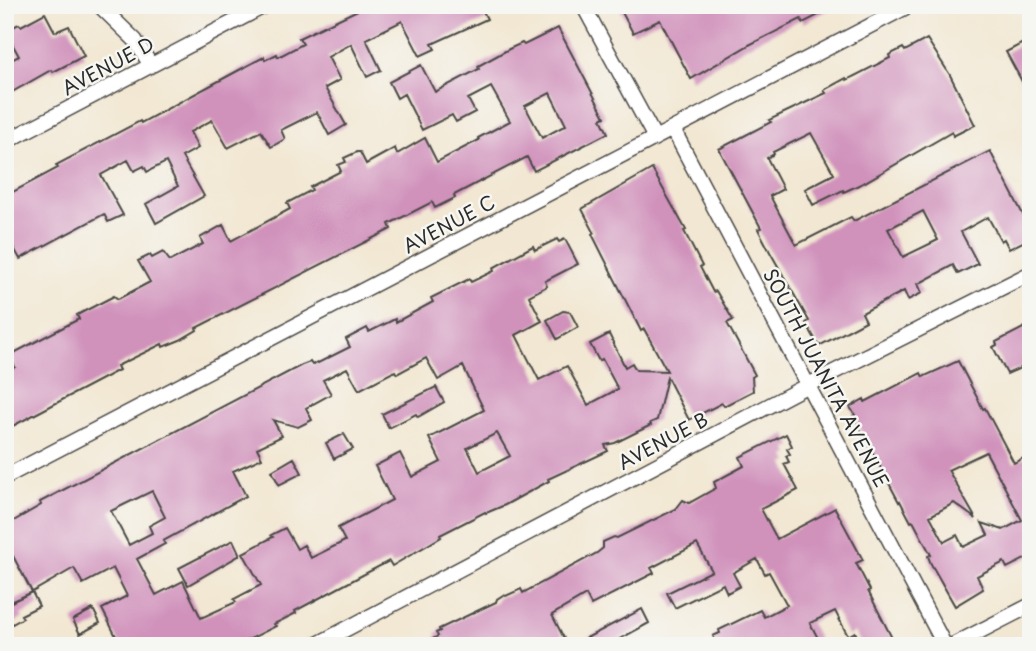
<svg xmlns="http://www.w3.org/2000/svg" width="1036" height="651" viewBox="0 0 1036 651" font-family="'Playpen Sans',sans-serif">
	<rect width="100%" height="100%" fill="#f6f6f2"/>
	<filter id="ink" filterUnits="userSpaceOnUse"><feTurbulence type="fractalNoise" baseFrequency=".0143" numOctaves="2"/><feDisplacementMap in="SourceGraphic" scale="14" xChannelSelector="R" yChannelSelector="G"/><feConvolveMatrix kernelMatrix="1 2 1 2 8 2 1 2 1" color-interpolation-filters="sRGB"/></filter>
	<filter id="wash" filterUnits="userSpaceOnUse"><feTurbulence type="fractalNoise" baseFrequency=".00686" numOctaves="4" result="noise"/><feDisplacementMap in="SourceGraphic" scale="28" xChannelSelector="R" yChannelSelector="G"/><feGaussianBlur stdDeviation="1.57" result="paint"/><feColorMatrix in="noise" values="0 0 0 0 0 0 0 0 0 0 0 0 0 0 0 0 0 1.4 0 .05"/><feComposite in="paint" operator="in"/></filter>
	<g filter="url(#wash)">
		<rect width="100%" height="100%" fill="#f2e7d2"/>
		<g id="blocks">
			<path fill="#d091bb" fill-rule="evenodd" d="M368,5H480L487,19L432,44L435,49L420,56L402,21L366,39L381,70L367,77L351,44L328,57L340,80L325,88L346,125L329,135L317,112L281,130L285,139L271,147L261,131L228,148L212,120L190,132L198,148L182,157L204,196L156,223L146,204L178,186L166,162L147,172L144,166L134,171L128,160L101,175L123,215L108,222L104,214L20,259L5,232V196L58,168L56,165L140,121L141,123L243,68L264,57L265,60L277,54L278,57L303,44L299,38Z
				M618,5H838L803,23L801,19L749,45L691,79L660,20L633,33Z
				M45,13L55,32L69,26L84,56L53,72L51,70L5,96V63L19,56L5,31L19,24L21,26Z
				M558,28L605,117L601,119L608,133L534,171L527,157L454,195L455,198L435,208L432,202L389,224L391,229L196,328L197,330L180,340L163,347L162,344L117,366L119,370L5,430V372L15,367L10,355L79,319L77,315L114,296L118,299L150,282L138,261L150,255L152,258L163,252L170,261L203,244L200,238L223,225L231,241L290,209L287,203L312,190L310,187L341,171L338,165L346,162L344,158L357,152H360L366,164L395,148L397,154L425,138L437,162L479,140L478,138L510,121L491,87L468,99L475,112L456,122L452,115L422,130L404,94L397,98L389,82L421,65L435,92L479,69L478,66L509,49L522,43L524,45ZM550,93L566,125L542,138L525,106Z
				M927,39L950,75L975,125L953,136L952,132L865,182L844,192L843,190L813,205L805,189L834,174L811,133L773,152L774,154L767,158L783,189L770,196L796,245L851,217L854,221L990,151L1031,230V238L1009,249L1004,239L1001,241L988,217L961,232L978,264L958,274L953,265L918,284L922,293L908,300L904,291L862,313L866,321L819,346L806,323L809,321L770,252L758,229L761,228L719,149L771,122L769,120L826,93L824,90L846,78L847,80L890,58L889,55L903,48L905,51ZM923,211L938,240L903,257L888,229Z
				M1031,39V98L1006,52Z
				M652,169L686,230L684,231L702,266L700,267L713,292L716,291L733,320L727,323L755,375L752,377L753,391L724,406L722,403L689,420L667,377L657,420L650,423L651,425L615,443L605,445L608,451L548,479L549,481L505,505L486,513L485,512L440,535L441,537L392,566L389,561L357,578L295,611L296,613L274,624L276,626L236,646H121L102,609L127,596L113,568L83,584L74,568L32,592L13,556L5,560V526L41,505L40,502L302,365L310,362L312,365L317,362L318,363L350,347L346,339L367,328L369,332L395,319L396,322L433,302L431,298L469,279L471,282L494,271L493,268L533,246L535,250L557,239L559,242L565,239L578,264L545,281L547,286L529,296L542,321L516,335L539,380L567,366L588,405L618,389L602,359L599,361L590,344L609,334L625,367L632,363L636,370L667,371L644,329L641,331L592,234L594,232L582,209ZM426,358L438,380L463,366L484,410L429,438L441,462L412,477L400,453L375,466L392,500L338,528L345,541L311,558L304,545L297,549L285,528L271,535L273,537L243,553L261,585L234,599L236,602L201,618L183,581L156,595L137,559L165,544L163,541L246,496L233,471L262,458L257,448L282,436L273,420L298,427L312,420L306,408L331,394L323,380L347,368L359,390L395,371L397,374ZM497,433L510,456L479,472L467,448ZM152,491L165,517L149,526L152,533L129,545L111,511Z
				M563,311L570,312L578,327L557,339L547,320Z
				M1031,324V363L1007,374L993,347L997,345L996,342Z
				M958,361L983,409L985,408L1014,463L1031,454V556L1007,568L1004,562L977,576L983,589L955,606L931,564L928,556L931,555L913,521L911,522L900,501L899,502L853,416L855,415L850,407L864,399L865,402L921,373L923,377ZM986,452L1022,520L1003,530L982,523L988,535L963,547L957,535L944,542L930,516L954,503L976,519L948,470Z
				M436,387L444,402L418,417L416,414L389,428L382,414Z
				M344,434L353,449L334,459L326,443Z
				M786,434L792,446L787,449L790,454L786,456L789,462L784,464L798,490L761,509L777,539L835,508L863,560L856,563L870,590L868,591L896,646H862L855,632L848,636L835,611L810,623L822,646H718L713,636L720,633L719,630L760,610L764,617L787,605L769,572L765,574L757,559L733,573L740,586L727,593L723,584L675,608L667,593L712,571L697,544L651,568L654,573L591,605L586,595L552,615L568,646H420L438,636L436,633L440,631L439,629L496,602L497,599L503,595L506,596L521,589L523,593L597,553L603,548V542L614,537L617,538L676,509L683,500L689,503L716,488L714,482L744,466L740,457Z
				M294,458L302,473L279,485L272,471Z
				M233,540L240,555L188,585L179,568Z
				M32,592L39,606L21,615L23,618L5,628V605Z
				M93,609L100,623L80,634L73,620Z
				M642,609L649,623L607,646H571Z"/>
		</g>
	</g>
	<g filter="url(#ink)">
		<use href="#blocks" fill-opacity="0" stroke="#494744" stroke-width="2"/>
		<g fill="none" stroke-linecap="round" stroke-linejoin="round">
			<defs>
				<path id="minor" d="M99,5L135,40L150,64
					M583,5L655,138
					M673,129L945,646
					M5,142L266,5
					M5,477L910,5
					M314,646L808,385L1031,273
					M951,646L1031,605"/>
			</defs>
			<use href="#minor" stroke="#494744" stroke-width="17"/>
			<use href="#minor" stroke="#fff" stroke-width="14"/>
		</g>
	</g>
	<g text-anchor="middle" stroke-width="5" stroke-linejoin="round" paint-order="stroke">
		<g font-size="19" fill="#2b2b2b" stroke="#f6f6f2">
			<text transform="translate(108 66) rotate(-28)" y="7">AVENUE D</text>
			<text transform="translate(449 224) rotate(-28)" y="7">AVENUE C</text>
			<text transform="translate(826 378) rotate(62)" y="7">SOUTH JUANITA AVENUE</text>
			<text transform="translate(663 441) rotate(-28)" y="7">AVENUE B</text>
		</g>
	</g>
	<rect width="1036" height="651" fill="none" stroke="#f6f6f2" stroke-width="28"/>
</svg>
